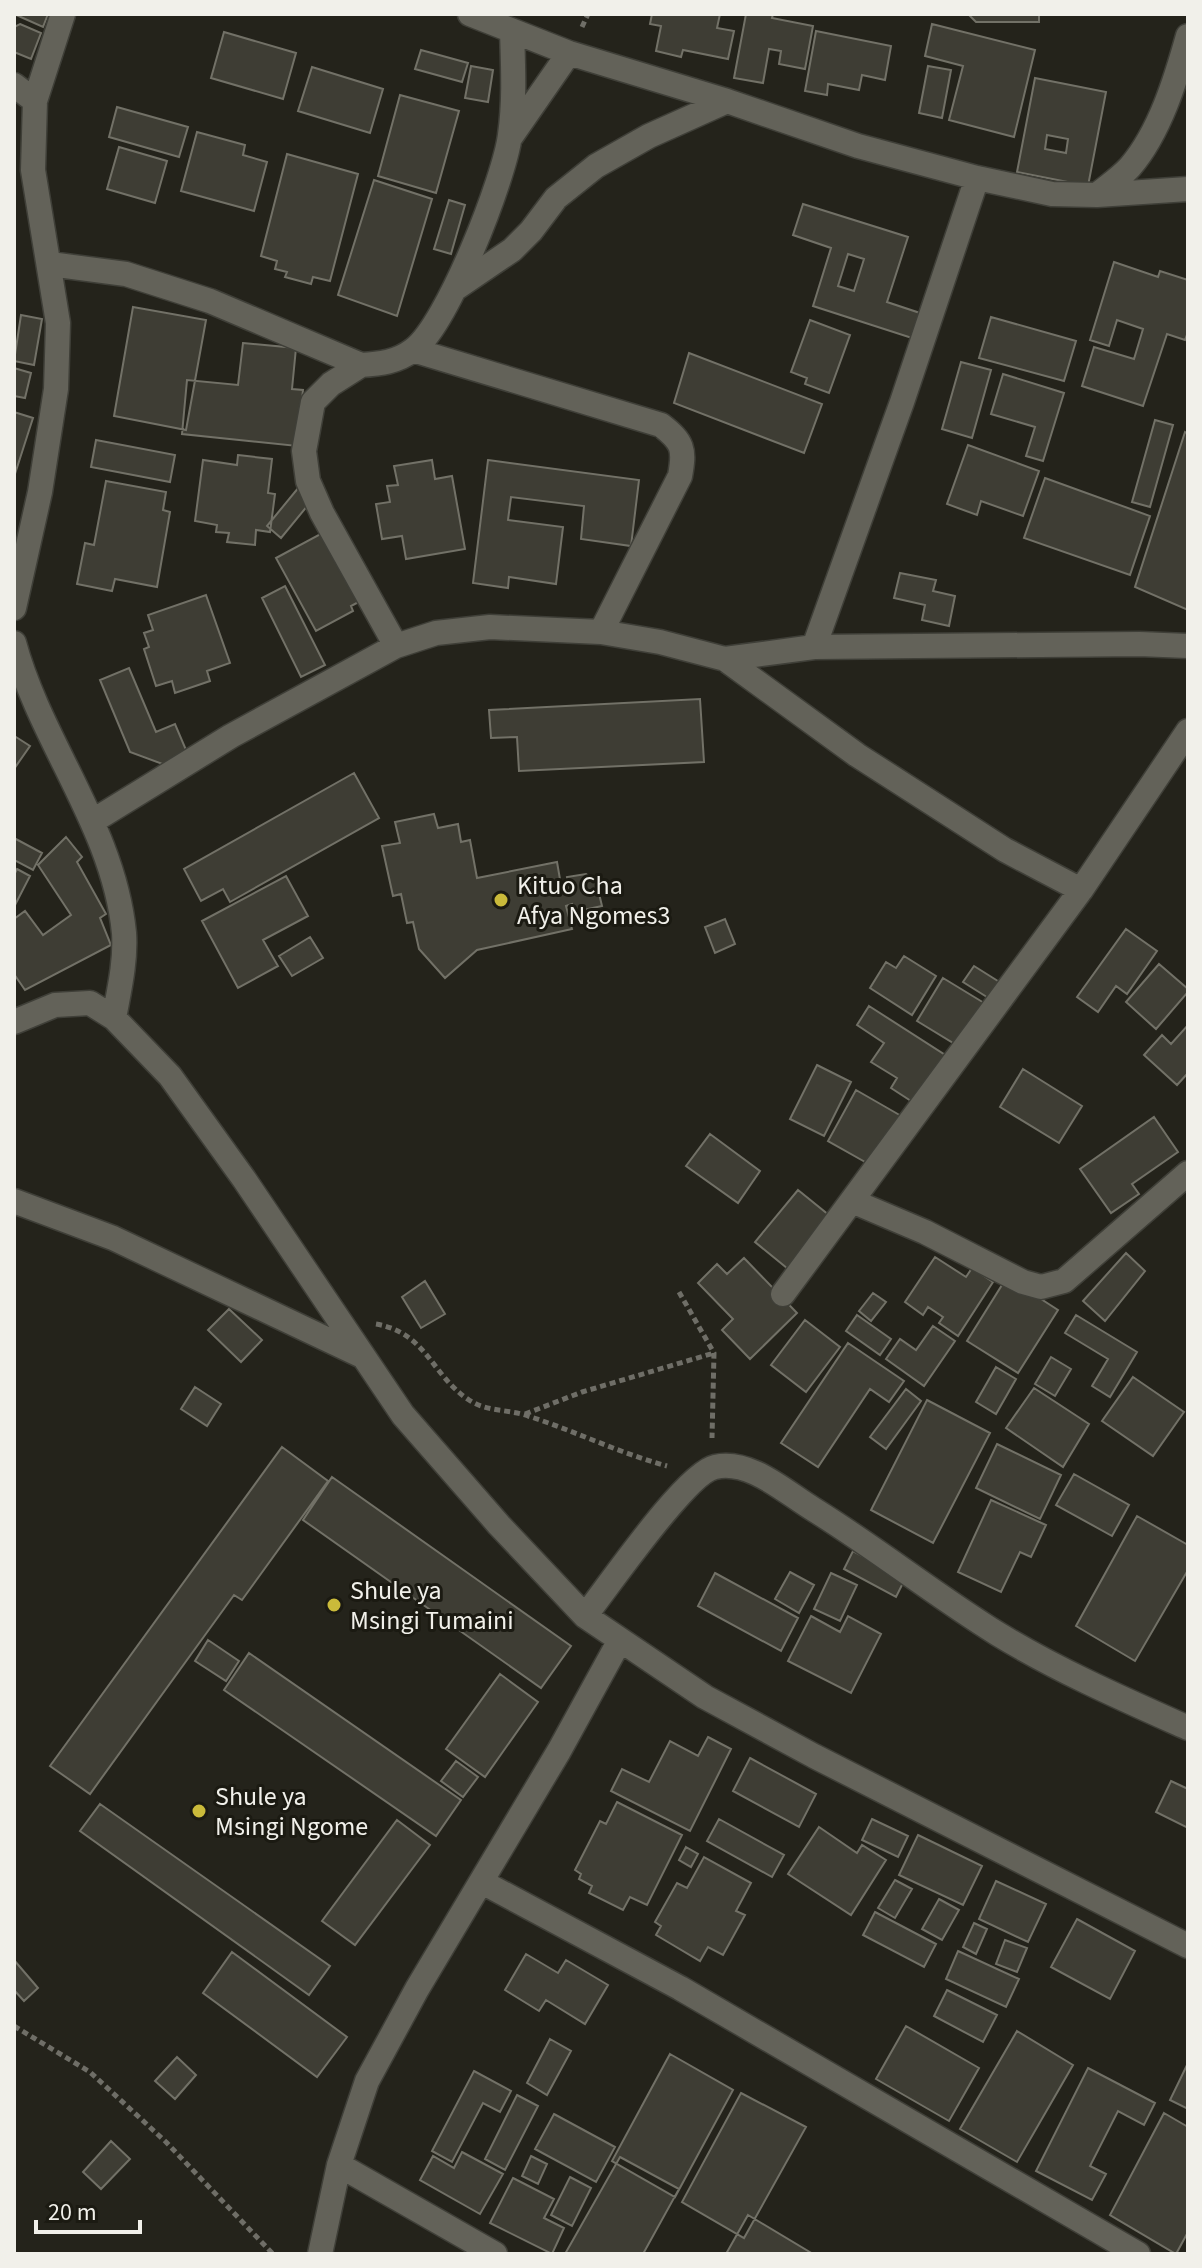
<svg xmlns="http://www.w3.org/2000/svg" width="1202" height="2268" viewBox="0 0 1202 2268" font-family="'Source Sans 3',sans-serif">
	<rect width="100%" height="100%" fill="#24231b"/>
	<path fill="#3e3d34" stroke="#727167" stroke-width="2" fill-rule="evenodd" d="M14,14H48L43,27Z
		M652,14H720L717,28L734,31L728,59L683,50L681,57L656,51L661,26L650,24Z
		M746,14H773L772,18L813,26L805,69L779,64L781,51L769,49L763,83L734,78Z
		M968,14H1039V22H976Z
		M20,24L41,33L31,59L14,52V27Z
		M932,24L1035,50L1014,137L949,120L963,66L925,56Z
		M816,31L891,46L885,80L862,75L859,90L828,84L827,95L805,91Z
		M224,32L296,53L283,99L211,78Z
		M421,50L468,63L462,82L415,69Z
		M471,66L493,70L488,102L465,98Z
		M928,66L951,70L942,118L919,113Z
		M312,67L383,89L370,133L298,111Z
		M1035,78L1106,92L1088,186L1017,172ZM1047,135L1068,139L1066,153L1045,149Z
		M400,95L459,111L436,193L378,176Z
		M117,107L188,127L179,157L109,137Z
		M197,132L245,145L243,155L267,162L254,211L181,191Z
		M119,147L167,161L155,203L107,189Z
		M287,154L358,174L330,281L313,277L311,284L285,277L287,272L275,269L277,261L261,256Z
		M374,180L432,199L397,316L338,295Z
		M449,200L465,205L451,254L434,249Z
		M803,204L908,237L887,302L923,314L915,339L813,306L831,248L793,235ZM848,254L864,259L854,291L838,286Z
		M1114,262L1158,277L1160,271L1188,280V332L1185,340L1167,334L1143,406L1082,386L1094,347L1134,359L1143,329L1117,320L1109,346L1090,340Z
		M133,307L206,320L186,430L114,416Z
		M21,315L42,319L34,365L14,361Z
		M991,317L1076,341L1064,381L979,358Z
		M810,320L850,335L829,393L805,384L807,378L791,372Z
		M243,343L296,348L292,389L303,390L297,446L182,434L187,380L238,385Z
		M689,353L822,404L804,453L674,403Z
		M961,362L991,370L972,438L942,429Z
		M14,368L31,373L25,398L14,396Z
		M1003,374L1064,393L1043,461L1026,456L1035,427L991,414Z
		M14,412L33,418L14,477Z
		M1155,420L1173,425L1150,507L1132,502Z
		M1185,432L1188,434V610L1135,587Z
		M96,440L175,455L170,482L91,467Z
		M968,445L1039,471L1023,516L981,501L977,515L947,504Z
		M238,455L272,459L268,493L275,494L270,532L256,530L255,545L227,542L229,533L216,532L217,525L195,521L203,460L237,465Z
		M432,460L435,479L452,476L465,549L406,559L402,536L382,539L376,504L390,502L387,486L398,485L394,466Z
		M488,460L639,480L631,546L581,539L584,506L511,497L508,520L563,527L556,584L509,577L508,588L473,583Z
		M1045,478L1150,516L1130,575L1024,538Z
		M106,481L166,492L163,510L170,512L157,587L115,579L112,591L77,584L85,543L94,545Z
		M299,487L313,499L281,538L267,526Z
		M326,531L368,597L351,606L353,611L316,631L276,558Z
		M900,573L936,580L933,591L955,596L949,626L922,620L925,605L894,598Z
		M285,586L325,665L301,677L262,598Z
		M206,595L230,663L207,671L210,681L175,693L172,681L156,686L144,649L149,647L144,633L153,630L148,615Z
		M129,668L156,732L175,724L189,757L168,766L130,752L100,680Z
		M700,699L704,762L519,771L517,737L491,738L489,710Z
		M16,737L30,746L14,769V739Z
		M354,773L379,818L230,902L223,889L201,901L184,869Z
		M434,814L438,828L458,824L461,842L470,840L477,878L557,862L561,885L568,883L567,877L586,874L596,881L602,906L574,912L572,904L566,906L572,929L477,950L445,978L419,949L413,922L407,923L401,894L393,896L382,846L400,843L395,822Z
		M66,837L82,857L77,862L106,914L100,918L111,945L25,990L14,974V919L25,911L43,935L71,915L38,865Z
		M14,838L42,853L33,870L14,860Z
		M17,869L30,876L14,907V875Z
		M286,876L308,916L263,940L278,966L238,988L202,921Z
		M725,919L735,944L715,953L705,927Z
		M1126,929L1157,951L1127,994L1116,986L1098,1012L1077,997Z
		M310,937L323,958L292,976L279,956Z
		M904,956L936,976L912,1015L870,988L886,962L896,968Z
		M1159,964L1188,989V992L1156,1029L1126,1002Z
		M974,966L1009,988L998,1004L963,982Z
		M943,978L994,1009L968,1052L917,1021Z
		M869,1006L953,1060L911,1101L891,1088L897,1078L871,1062L884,1043L857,1025Z
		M1188,1025V1073L1177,1085L1144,1055L1162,1035L1171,1044Z
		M817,1065L851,1082L824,1136L790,1119Z
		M1023,1069L1082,1106L1059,1143L1000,1107Z
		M856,1090L903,1117L874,1167L828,1141Z
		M1154,1117L1178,1152L1132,1184L1139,1194L1111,1213L1080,1169Z
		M710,1134L760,1171L738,1203L686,1166Z
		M798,1190L835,1220L793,1273L755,1242Z
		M1126,1253L1145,1271L1105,1321L1083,1301Z
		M935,1257L966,1277L972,1268L993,1282L958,1336L939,1323L943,1317L928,1307L923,1315L905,1302Z
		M744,1258L797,1313L750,1359L722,1330L733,1319L698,1283L717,1264L727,1274Z
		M1007,1277L1058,1310L1018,1373L967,1341Z
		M425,1281L445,1314L421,1328L402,1297Z
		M873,1293L886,1302L871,1321L859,1311Z
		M229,1309L262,1340L241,1362L208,1330Z
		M857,1315L891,1339L880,1355L846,1331Z
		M1076,1315L1137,1352L1110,1397L1092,1386L1108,1359L1065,1333Z
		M805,1320L840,1347L806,1392L771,1365Z
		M933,1326L955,1341L924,1386L886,1359L900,1339L916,1350Z
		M848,1343L904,1381L889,1402L870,1389L818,1467L781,1443Z
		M1051,1357L1071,1369L1055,1396L1035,1384Z
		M996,1367L1016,1379L996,1414L976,1402Z
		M1133,1377L1184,1412L1153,1456L1102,1421Z
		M195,1387L221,1404L207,1426L181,1409Z
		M1034,1388L1089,1424L1063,1467L1006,1428Z
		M906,1389L921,1401L886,1449L870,1437Z
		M927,1400L990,1433L933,1543L871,1510Z
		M997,1444L1061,1475L1040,1519L976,1488Z
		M282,1447L328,1481L242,1600L234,1595L90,1794L50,1766Z
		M1074,1474L1129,1505L1112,1536L1056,1505Z
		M332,1477L571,1646L541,1688L303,1520Z
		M991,1500L1046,1525L1031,1557L1020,1552L1001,1592L958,1572Z
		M1137,1516L1188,1545V1570L1135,1661L1076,1626Z
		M853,1551L905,1579L896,1597L844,1569Z
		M790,1572L814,1585L799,1613L775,1599Z
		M715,1573L798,1618L781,1651L698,1606Z
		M831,1573L857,1585L840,1621L814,1609Z
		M811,1616L840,1632L848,1616L881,1634L851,1693L788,1661Z
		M208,1640L239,1661L226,1681L195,1661Z
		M249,1653L461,1800L436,1836L224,1690Z
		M500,1674L538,1702L485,1777L446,1749Z
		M708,1737L731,1749L690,1831L611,1791L622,1769L649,1782L670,1741L698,1756Z
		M750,1758L816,1794L799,1827L733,1791Z
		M456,1761L478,1777L463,1797L441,1781Z
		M1171,1781L1188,1789V1828L1156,1812Z
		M617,1802L682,1835L647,1905L630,1897L623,1910L589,1893L592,1886L579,1879L581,1874L575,1870L600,1821L606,1824Z
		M100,1804L330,1966L309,1995L80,1831Z
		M719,1819L784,1855L772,1877L707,1841Z
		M872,1819L908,1836L898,1857L862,1840Z
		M397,1820L430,1845L355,1945L322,1921Z
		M819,1827L857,1853L862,1845L886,1860L851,1915L788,1874Z
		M918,1835L982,1866L963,1905L899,1875Z
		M686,1847L698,1854L691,1867L679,1860Z
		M704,1857L751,1883L736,1911L745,1915L723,1955L708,1947L700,1961L656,1935L661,1926L655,1922L677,1883L687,1888Z
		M895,1880L912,1889L895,1918L878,1908Z
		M996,1881L1046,1904L1028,1942L979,1919Z
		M939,1899L959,1910L942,1940L922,1929Z
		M875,1912L936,1944L924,1967L863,1935Z
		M1077,1919L1135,1951L1110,1999L1051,1967Z
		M974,1923L987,1929L976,1954L963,1947Z
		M1005,1940L1027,1948L1017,1972L996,1964Z
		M958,1951L1019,1979L1006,2007L946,1979Z
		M232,1952L347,2037L317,2077L203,1993Z
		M526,1954L558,1973L566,1960L608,1985L585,2024L546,2000L539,2011L505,1990Z
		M14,1960L38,1988L24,2001L14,1990Z
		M947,1990L997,2015L983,2042L934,2016Z
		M906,2026L979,2068L949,2121L876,2079Z
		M1017,2031L1073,2065L1017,2162L960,2129Z
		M550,2039L571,2051L547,2095L527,2083Z
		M670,2054L733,2090L675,2197L612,2161Z
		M177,2057L196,2075L175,2099L155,2081Z
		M1188,2063V2109L1170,2100Z
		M1088,2068L1155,2103L1144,2125L1118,2111L1090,2166L1106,2174L1092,2200L1036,2171Z
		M474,2071L511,2091L500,2112L483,2103L452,2162L432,2151Z
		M741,2093L806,2127L744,2238L682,2202Z
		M517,2095L538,2106L505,2170L485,2159Z
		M1164,2113L1188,2127V2232L1176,2254L1110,2215Z
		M554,2114L615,2147L596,2182L535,2149Z
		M111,2141L130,2159L101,2189L83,2172Z
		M462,2152L503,2174L480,2214L420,2180L433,2156L454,2168Z
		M531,2156L547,2164L538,2184L522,2176Z
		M620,2157L679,2189L643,2254H565Z
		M570,2177L591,2188L572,2226L551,2215Z
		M513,2178L554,2199L544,2218L564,2228L552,2254L490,2223Z
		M748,2215L813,2254H726Z"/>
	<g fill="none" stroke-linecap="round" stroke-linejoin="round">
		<defs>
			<path id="minor" d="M470,14L569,53L727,101L858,146L977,178L1052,194L1097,195L1188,189
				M14,85L35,101
				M510,138L569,53
				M1097,195C1108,186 1121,177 1130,167C1160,132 1176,79 1188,36
				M50,264L126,274L210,301L361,365C380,364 397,362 413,350C447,326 505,177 510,135C515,100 513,65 512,31
				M456,288L512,250L531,231L556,198L596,166L649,136L727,101
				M413,350L661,425C683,442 685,449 680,476L601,632
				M361,365L331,384L313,402L304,451L308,481L322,513L396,646
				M14,608L40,492L56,389L58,323L33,170L35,101L63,14
				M14,643C41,743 114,828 124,933C126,961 119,991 114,1018
				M814,647L902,402L977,178
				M725,659L814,647L1139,644L1188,646
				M93,821L231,736L396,646L436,633L490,627L601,632L660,642L725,659L857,755L1005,850L1081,890
				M14,1022L55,1005L90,1003L114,1018L170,1076L244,1179L403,1415L499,1525L585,1616L705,1697L814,1756L1188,1946
				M14,1201L113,1238L360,1355
				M852,1201L925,1232L1023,1282L1041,1287L1064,1281L1188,1173
				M783,1294L1081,890L1188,731
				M585,1616C608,1587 686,1473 715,1467C750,1459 785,1492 813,1509C876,1548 935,1595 998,1634C1059,1671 1123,1699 1188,1728
				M482,1882L680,1988L1138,2254
				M339,2165L495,2254
				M320,2254L339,2165L367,2081L417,1989L559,1751L620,1640"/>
		</defs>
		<use href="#minor" stroke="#3f3f38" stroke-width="27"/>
		<path stroke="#6f6e67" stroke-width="5" stroke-dasharray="6 4" stroke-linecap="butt" d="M582,27L588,14
			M679,1292L714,1353L712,1438
			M376,1324C427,1333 431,1375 469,1400C487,1412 508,1409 528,1416C575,1431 619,1453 667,1466
			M525,1414L582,1392L714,1353
			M14,2026L90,2072L166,2142L273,2254"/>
		<use href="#minor" stroke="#636259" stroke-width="24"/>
	</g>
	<g fill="#caba3a" stroke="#1b1a12" stroke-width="3">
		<circle cx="501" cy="900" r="8"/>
		<circle cx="334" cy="1605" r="8"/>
		<circle cx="199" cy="1811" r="8"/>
	</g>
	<g text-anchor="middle" stroke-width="6" stroke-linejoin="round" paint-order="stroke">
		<g font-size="26" fill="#f1f0ea" stroke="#1b1a12" text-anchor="start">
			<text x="517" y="894">Kituo Cha<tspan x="517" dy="30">Afya Ngomes3</tspan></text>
			<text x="350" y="1599">Shule ya<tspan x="350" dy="30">Msingi Tumaini</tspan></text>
			<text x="215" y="1805">Shule ya<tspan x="215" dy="30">Msingi Ngome</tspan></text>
		</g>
	</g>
	<rect width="1202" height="2268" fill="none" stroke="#f1f0ea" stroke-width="32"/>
	<path d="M36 2220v12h104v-12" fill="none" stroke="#f1f0ea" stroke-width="4"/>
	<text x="48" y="2220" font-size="24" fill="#f1f0ea" stroke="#1b1a12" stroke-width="6" paint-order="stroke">20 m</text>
</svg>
